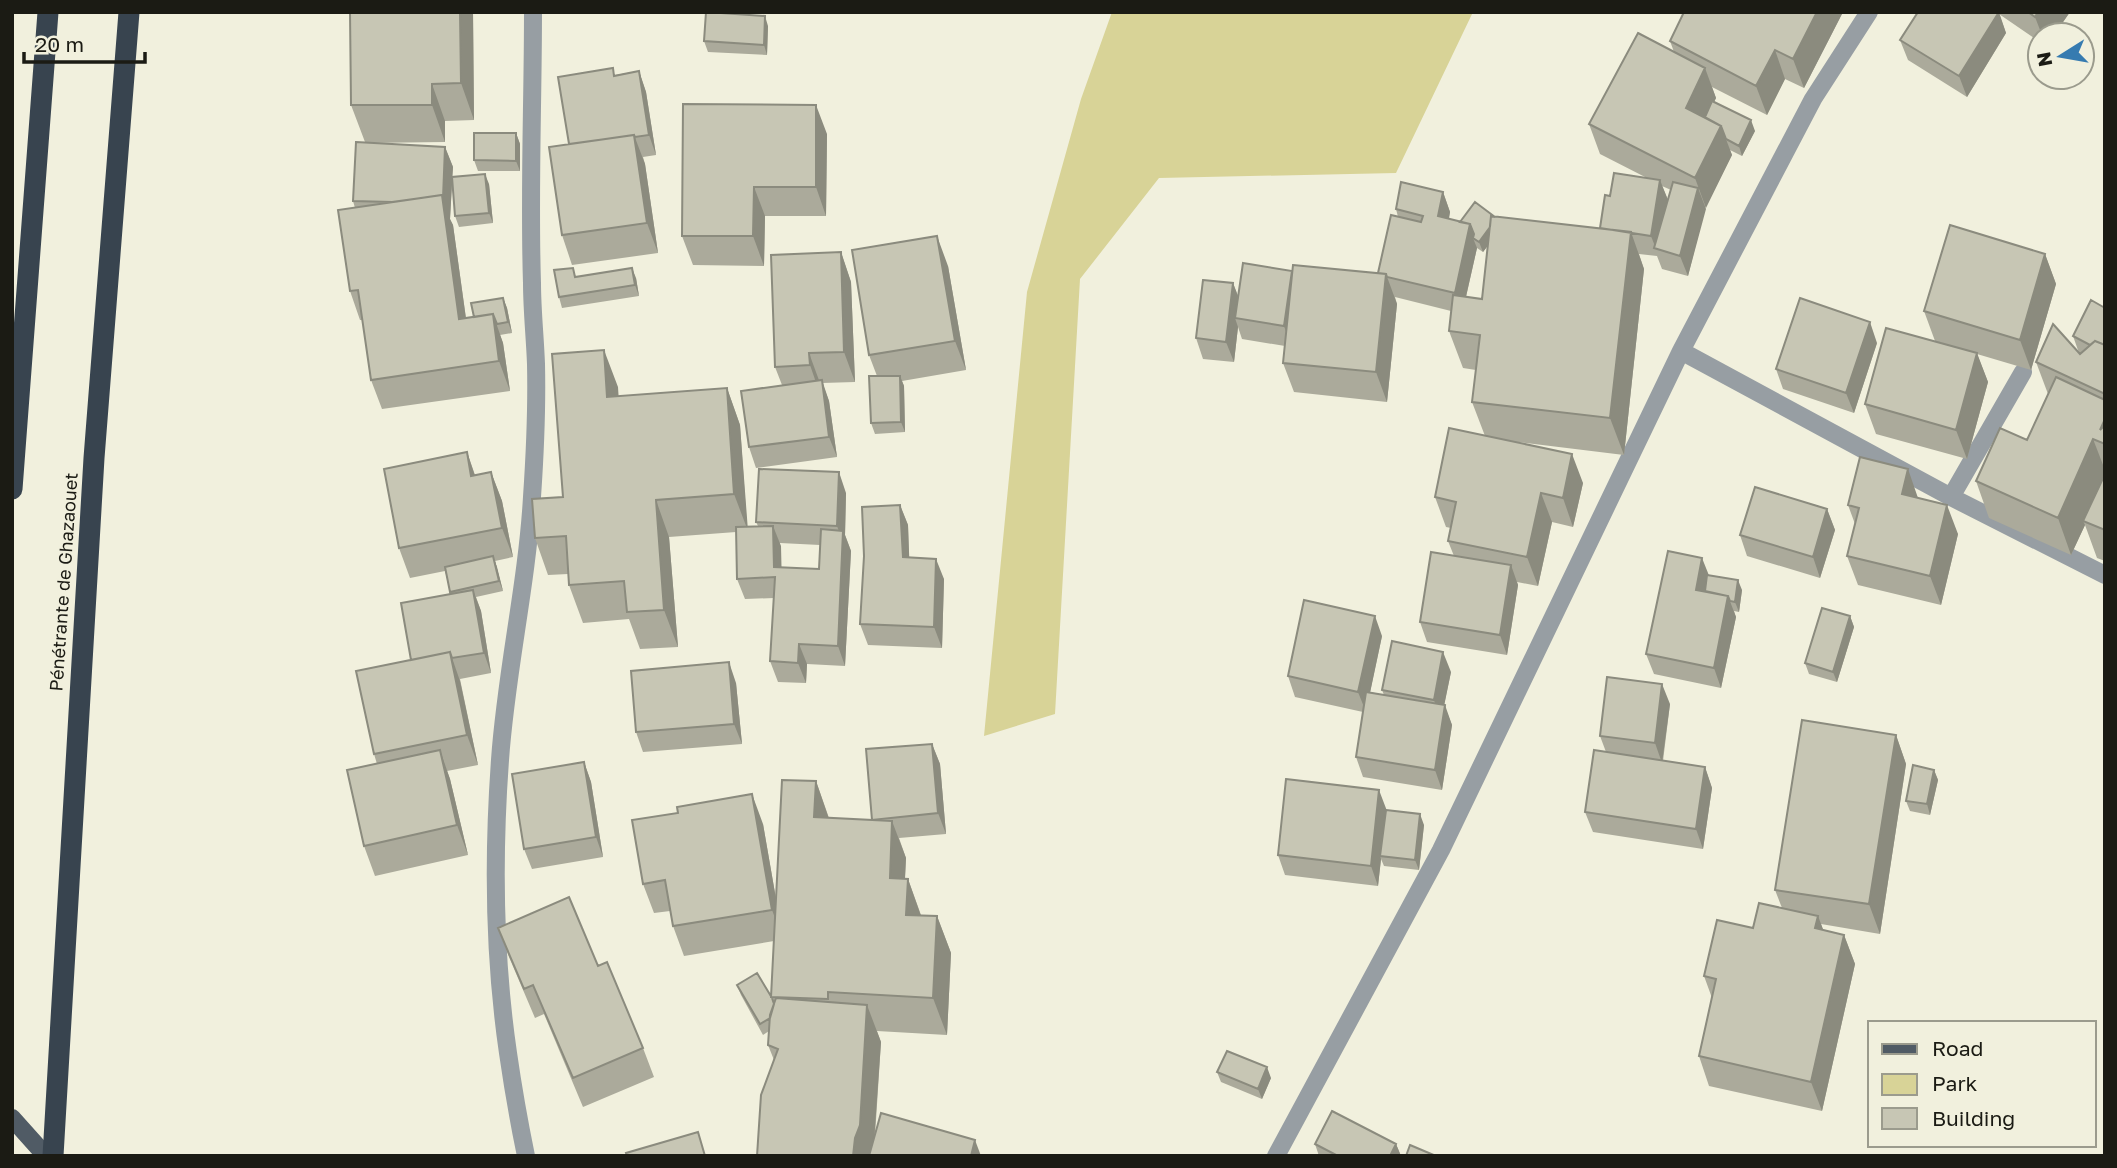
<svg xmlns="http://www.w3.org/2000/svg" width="2117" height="1168" viewBox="0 0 2117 1168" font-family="'Golos Text',sans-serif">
	<rect width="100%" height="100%" fill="#f1f0dd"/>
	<path fill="#d8d397" d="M1112,12H1473L1396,173L1159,178L1080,279L1055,714L984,736L1027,292L1081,99Z"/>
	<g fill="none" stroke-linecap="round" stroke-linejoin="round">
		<path stroke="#979ea3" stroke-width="18" d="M1681,351L1951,497L2105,575
			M1951,497L2023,372
			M526,1156C519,1122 513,1088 508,1053C494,957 493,857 500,760C506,672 527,585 532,497C535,453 537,408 536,364C535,337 532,310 532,283C529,193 533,102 533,12
			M1276,1156L1441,850L1681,351L1813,99L1869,12"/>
		<path stroke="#505b65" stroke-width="18" d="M12,1118L46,1156"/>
		<path stroke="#38444f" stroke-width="21" d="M12,489L48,12
			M53,1156L94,458L129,12"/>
	</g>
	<path fill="#abaa9b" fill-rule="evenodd" d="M473,12L474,120L445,121V142L366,143L445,147L453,167L452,177L489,184L493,223L459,227L455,216L452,183L450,219L453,225L466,318L474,317L503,298L507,308L512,333L500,335L503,343L510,391L382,409L371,380L363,320H360L350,291L355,208L353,201L365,142L351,105Z
		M1843,12L1804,88L1785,79L1767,115L1712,87L1716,98L1714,102L1755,131L1742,156L1730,150L1732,155L1705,208L1688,276L1662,269L1657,256L1639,254L1644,269L1624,455L1517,442L1583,483L1573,527L1552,522L1538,586L1517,582L1518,585L1507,655L1427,642L1420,622L1454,556L1448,541L1451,528L1446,527L1435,497L1485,436L1472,402L1476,370L1463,368L1449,331L1451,311L1395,297L1397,304L1387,402L1294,392L1283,363L1285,346L1242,339L1238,327L1234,362L1203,359L1196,338L1233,283L1238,296L1292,271L1378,273L1398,217L1396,209L1443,192L1450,212L1449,219L1460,222L1495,217L1600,229L1610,196L1647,178L1600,154L1589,124L1674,52L1670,41ZM1662,186L1671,190L1667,205L1668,200ZM1488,245L1482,299L1466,297L1477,248L1483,252Z
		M1918,12H2070L2054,35H2040V42L1999,14L2006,33L1967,97L1908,60L1900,40Z
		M768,26L767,55L708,52L704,41Z
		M639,71L646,92L656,155L643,157L645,164L658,253L572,265L562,235L569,144L615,75Z
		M516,133L520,144V171H478L474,160Z
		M827,134L826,216H765L764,266L693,265L682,236Z
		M841,252L851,282L855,382L822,383L829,401L837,457L756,468L749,447L782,385L775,367Z
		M2045,254L2056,284L2031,370L1977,354L1988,382L1967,459L1876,434L1865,404L1962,349L1935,341L1924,311Z
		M948,266L966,370L902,381L904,386L905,432L875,434L871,423L877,376L869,355Z
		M576,277L636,278L639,296L562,308L559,297Z
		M2105,308V561L2097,558L2085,525L2071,555L1989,518L1976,481L2027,440L2048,394L2036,362L2079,353L2073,336Z
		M1877,343L1854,413L1783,389L1776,369Z
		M618,387V396L727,388L740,425L747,527L758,526L756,522L846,493L845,535L851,551L845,666L807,664L806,683L778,682L770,661L774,598L745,599L737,579L736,532L669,537L678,647L640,649L629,619L583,623L569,585L568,574L548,575L535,538L563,497ZM780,543L820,545L819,569L781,568Z
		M467,452L475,475L491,472L502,501L513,557L495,561L503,591L476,597L481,611L491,673L460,679L478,765L447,771L450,779L468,855L375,876L364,846L377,764L374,754L411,660L451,594L445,571L410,578L399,548Z
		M1918,498L1958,534L1941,605L1858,585L1847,556L1855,524L1848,505Z
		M900,505L908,525L909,558L944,579L942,648L868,645L860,624Z
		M1827,509L1835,530L1820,578L1747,556L1740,535Z
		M1709,575L1742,590L1739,612L1734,611L1736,617L1721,688L1654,674L1646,654Z
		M1850,616L1854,627L1837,682L1809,674L1805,663Z
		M1382,636L1370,692L1384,695L1382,690L1451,672L1444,705L1452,725L1442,790L1363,777L1356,757L1363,712L1295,697L1288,676Z
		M736,683L742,744L643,752L636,732Z
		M1670,704L1663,761L1705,767L1712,788L1703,849L1593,832L1585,812L1606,752L1600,736Z
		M1896,735L1906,764L1880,934L1821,924L1823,930L1844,935L1855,964L1822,1111L1709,1086L1699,1056L1712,998L1704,976L1753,928L1782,908L1775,890Z
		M932,744L940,764L946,834L899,838L906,858L905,879H908L921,915L937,916L951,953L947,1035L877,1031L881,1042L875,1136L975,1140L757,1156L774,1060L768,1045L769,1031L763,1035L741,995L737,985L772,998L774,941L684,956L673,926L670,911L654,913L643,884L763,824L776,899L816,781L829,818L872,820Z
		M584,762L591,782L603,857L532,869L524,849Z
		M1934,770L1938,780L1930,815L1910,811L1906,801Z
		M1387,810L1424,825L1419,870L1384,866L1381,859L1378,886L1285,875L1278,855Z
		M498,928L598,966L643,1048L654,1077L583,1107L544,1014L535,1018L509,957Z
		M1217,1072L1271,1078L1262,1099L1221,1082Z
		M1315,1144H1396L1401,1156H1319Z"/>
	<path fill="#8b8b7e" d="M460,12H473L474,120L461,83Z
		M1817,12H1843L1804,88L1793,59Z
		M1999,12L2006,33L1967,97L1959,76Z
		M2038,12H2070L2054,35H2042L2035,17Z
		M765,16L768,26L767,55L764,45Z
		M1775,50L1785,79L1767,115L1756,86Z
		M1705,68L1716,98L1702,127L1686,108Z
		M639,71L646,92L656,155L649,135Z
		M432,84L445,121V142L432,105Z
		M816,105L827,134L826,216L816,187Z
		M1751,120L1755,131L1742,156L1739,146Z
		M1721,126L1732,155L1706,208L1695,178Z
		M516,133L520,144V171L516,161Z
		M634,135L645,164L658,253L647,223Z
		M445,147L453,167L450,219L453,225L470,348L459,319L442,195Z
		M485,174L489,184L493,223L489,213Z
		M1660,180L1668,200L1660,250L1656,249L1651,236Z
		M754,187L765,216L764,266L753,236Z
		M1698,188L1706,209L1688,276L1680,256Z
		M1443,192L1450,212L1445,237L1438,216Z
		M1497,218L1501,229L1483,252L1479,242Z
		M1470,224L1476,240L1473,238L1477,248L1462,314L1455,293Z
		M1631,232L1644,269L1624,455L1610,418Z
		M937,236L948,266L966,370L955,341Z
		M841,252L851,282L855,382L844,352Z
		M2045,254L2056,284L2031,370L2020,340Z
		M632,268L636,278L639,296L635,285Z
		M1292,271L1291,346L1284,326Z
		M1386,274L1397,304L1387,402L1376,372Z
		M1233,283L1241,304L1235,318L1238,327L1234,362L1226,342Z
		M503,298L507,308L512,333L508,322Z
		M493,314L503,343L510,391L499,361Z
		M1870,322L1877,343L1854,413L1846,393Z
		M604,350L618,387L621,434L607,397Z
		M809,353L820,383V394L810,365Z
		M1977,353L1988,382L1967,459L1956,430Z
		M900,376L904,386L905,432L901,422Z
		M822,380L829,401L837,457L829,437Z
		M727,388L740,425L748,531L734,494Z
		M2093,439L2105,470V481L2083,521L2085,525L2071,555L2058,518Z
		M467,452L477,482L471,476Z
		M1572,454L1583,483L1573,527L1563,498Z
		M1908,469L1918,498L1902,494Z
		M491,472L502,501L513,557L502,528Z
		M839,472L846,493L845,535L851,551L845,666L838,646L843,542L837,526Z
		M1541,493L1552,522L1538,586L1527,557Z
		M656,500L669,537L678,647L664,610Z
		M900,505L908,525L910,578L903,557Z
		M1947,505L1958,534L1941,605L1930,576Z
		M1827,509L1835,530L1820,578L1813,557Z
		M773,526L781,546L782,588L774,567Z
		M493,556L497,567L503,591L499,581Z
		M1702,558L1710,578L1706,597L1696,590Z
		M936,559L944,579L942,648L934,627Z
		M1511,565L1518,585L1507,655L1500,635Z
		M1738,580L1742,590L1739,612L1735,602Z
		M473,590L481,611L491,673L484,653Z
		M1728,596L1736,617L1721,688L1714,668Z
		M1375,616L1382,636L1366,712L1358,692Z
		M1850,616L1854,627L1837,682L1833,672Z
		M799,644L807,664L806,683L798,663Z
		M450,652L460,681L478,765L467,735Z
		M1443,652L1451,672L1441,721L1434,700Z
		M729,662L736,683L742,744L734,724Z
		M1662,684L1670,704L1662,763L1655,743Z
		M1445,705L1452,725L1442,790L1435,770Z
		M1896,735L1906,764L1880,934L1869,904Z
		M932,744L940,764L946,834L938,813Z
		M440,750L450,779L468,855L457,825Z
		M584,762L591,782L603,857L596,837Z
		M1705,767L1712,788L1703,849L1696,829Z
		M1934,770L1938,780L1930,815L1927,804Z
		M816,781L829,819L814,817Z
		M1379,790L1387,811L1380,856L1381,859L1378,886L1371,866Z
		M752,794L763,824L783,939L772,910Z
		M1420,814L1424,825L1419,870L1415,860Z
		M892,821L906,858L903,915L890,878Z
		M908,879L921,916L906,915Z
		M937,916L951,953L947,1035L933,998Z
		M1818,916L1829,945L1815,928Z
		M1844,935L1855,964L1822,1111L1811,1082Z
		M867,1005L881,1042L873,1156H853Z
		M1267,1067L1271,1078L1262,1099L1258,1089Z
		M975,1140L981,1156H971Z
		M1396,1144L1401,1156H1390Z"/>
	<path fill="#c7c6b4" stroke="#8b8b7e" stroke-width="2" d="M350,12H460L461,83L432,84V105H351Z
		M706,12L765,16L764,45L704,41Z
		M1684,12H1817L1793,59L1775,50L1756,86L1670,41Z
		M1918,12H1999L1959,76L1900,40Z
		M2028,12H2038L2035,17Z
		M1638,33L1705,68L1686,108L1721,126L1695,178L1589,124Z
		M613,68L614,76L639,71L649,135L635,137L634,135L569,144L558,77Z
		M1712,101L1751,120L1739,146L1726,139L1721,126L1705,117Z
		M683,104L816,105V187H754L753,236H682Z
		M474,133H516V161L474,160Z
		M634,135L647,223L562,235L549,147Z
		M356,142L445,147L443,198L442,195L392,202L353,201Z
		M1614,173L1660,180L1651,236L1600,228L1605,195L1610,196Z
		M485,174L489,213L455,216L452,177Z
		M1401,182L1443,192L1438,216L1470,224L1455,293L1387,277L1386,274L1378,273L1391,215L1421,222L1423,216L1396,209Z
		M1673,182L1698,188L1680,256L1654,248Z
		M442,195L459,319L493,314L499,361L371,380L358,290L350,291L338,210Z
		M1475,202L1495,217L1491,216L1490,227L1479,242L1473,238L1474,234L1470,224L1460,222Z
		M1491,216L1631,232L1610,418L1472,402L1480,335L1449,331L1453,295L1482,299Z
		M1950,225L2045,254L2020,340L1924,311Z
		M937,236L955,341L869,355L852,250Z
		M841,252L844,352L809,353L810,365L775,367L771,255Z
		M1243,263L1292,271L1284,326L1235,318Z
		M1293,265L1386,274L1376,372L1283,363Z
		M573,268L575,277L632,268L635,285L559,297L554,270Z
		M1203,280L1233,283L1226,342L1196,338Z
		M503,298L508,322L497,324L493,314L474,317L471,303Z
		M1800,298L1870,322L1846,393L1776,369Z
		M2091,300L2105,308V345L2095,341L2090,345L2073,336Z
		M2053,324L2080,354L2095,341L2105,345V394L2036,362Z
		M1886,328L1977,353L1956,430L1865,404Z
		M604,350L607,397L727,388L734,494L656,500L664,610L627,612L624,581L569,585L566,536L535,538L532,499L563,497L552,354Z
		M869,376H900L901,422L871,423Z
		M2056,377L2105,400V419L2100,430L2105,425V444L2093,439L2058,518L1976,481L2000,428L2027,440Z
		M822,380L829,437L749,447L741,391Z
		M1449,428L1572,454L1563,498L1541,493L1527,557L1448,541L1456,502L1435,497Z
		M467,452L471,476L491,472L502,528L399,548L384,469Z
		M1860,457L1908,469L1902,494L1947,505L1930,576L1847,556L1859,508L1848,505Z
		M759,469L839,472L837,526L756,522Z
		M2105,474V530L2083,521Z
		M1755,487L1827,509L1813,557L1740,535Z
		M900,505L903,557L936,559L934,627L860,624L864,556L862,507Z
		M773,526L774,567L819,569L821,529L843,531L838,646L799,644L798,663L770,661L775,577L737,579L736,527Z
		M1668,551L1702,558L1696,590L1728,596L1714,668L1646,654Z
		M1431,552L1511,565L1500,635L1420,622Z
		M493,556L499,581L450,592L445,567Z
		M1707,575L1738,580L1735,602L1730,601L1728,596L1705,591Z
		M473,590L484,653L452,658L450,652L411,660L401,603Z
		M1304,600L1375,616L1358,692L1288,676Z
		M1822,608L1850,616L1833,672L1805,663Z
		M1392,641L1443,652L1434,700L1382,690Z
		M450,652L467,735L374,754L356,671Z
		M729,662L734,724L636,732L631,671Z
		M1607,677L1662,684L1655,743L1600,736Z
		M1366,692L1445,705L1435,770L1356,757Z
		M1802,720L1896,735L1869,904L1775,890Z
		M932,744L938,813L872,820L866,749Z
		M440,750L457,825L364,846L347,770Z
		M1594,750L1705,767L1696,829L1585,812Z
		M584,762L596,837L524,849L512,774Z
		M1913,765L1934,770L1927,804L1906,801Z
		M1286,779L1379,790L1371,866L1278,855Z
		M782,780L816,781L814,817L892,821L890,878L908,879L906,915L937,916L933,998L828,992V999L771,997Z
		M752,794L772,910L673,926L665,880L643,884L632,820L678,813L677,807Z
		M1386,810L1420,814L1415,860L1380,856Z
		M569,897L598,966L607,962L643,1048L573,1078L533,985L524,989L498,928Z
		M1759,903L1818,916L1815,928L1844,935L1811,1082L1699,1056L1716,979L1704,976L1717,920L1753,928Z
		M757,973L772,998L774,1004L770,1018L760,1024L737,985Z
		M776,998L867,1005L860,1125L855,1138L853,1156H757L761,1095L778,1049L768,1045L770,1015Z
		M1227,1051L1267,1067L1258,1089L1217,1072Z
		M1332,1111L1396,1144L1390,1156H1338L1315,1144Z
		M881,1113L975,1140L971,1156H869Z
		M698,1132L705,1156H627L626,1153Z
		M1410,1145L1436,1156H1406Z"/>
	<g text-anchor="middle" stroke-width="5" stroke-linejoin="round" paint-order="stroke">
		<g font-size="18" fill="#1b1b14" stroke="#f1f0dd">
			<text transform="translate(64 582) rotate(-86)" y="6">Pénétrante de Ghazaouet</text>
		</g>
	</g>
	<rect width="2117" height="1168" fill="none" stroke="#1b1b14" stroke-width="28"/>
	<rect x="1868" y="1021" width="228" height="126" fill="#f1f0dd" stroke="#9b9b8d" stroke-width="2"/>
	<rect x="1882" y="1044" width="35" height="10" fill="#505b65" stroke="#9b9b8d" stroke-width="2"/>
	<text x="1932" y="1056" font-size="21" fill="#1b1b14">Road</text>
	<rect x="1882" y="1074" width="35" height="21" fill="#d8d397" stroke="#9b9b8d" stroke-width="2"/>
	<text x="1932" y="1091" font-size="21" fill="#1b1b14">Park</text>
	<rect x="1882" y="1108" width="35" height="21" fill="#c7c6b4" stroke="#9b9b8d" stroke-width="2"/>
	<text x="1932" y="1126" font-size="21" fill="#1b1b14">Building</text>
	<g transform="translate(2061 56) rotate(259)"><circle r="33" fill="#f1f0dd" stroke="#9b9b8d" stroke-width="2"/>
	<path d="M0-5L12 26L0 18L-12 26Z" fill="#367bb0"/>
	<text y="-10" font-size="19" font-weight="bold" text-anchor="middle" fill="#1b1b14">N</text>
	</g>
	<path d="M24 52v10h121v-10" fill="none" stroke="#1b1b14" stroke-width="3.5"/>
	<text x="35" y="52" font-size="21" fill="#1b1b14" stroke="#f1f0dd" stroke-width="5" paint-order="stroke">20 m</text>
</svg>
